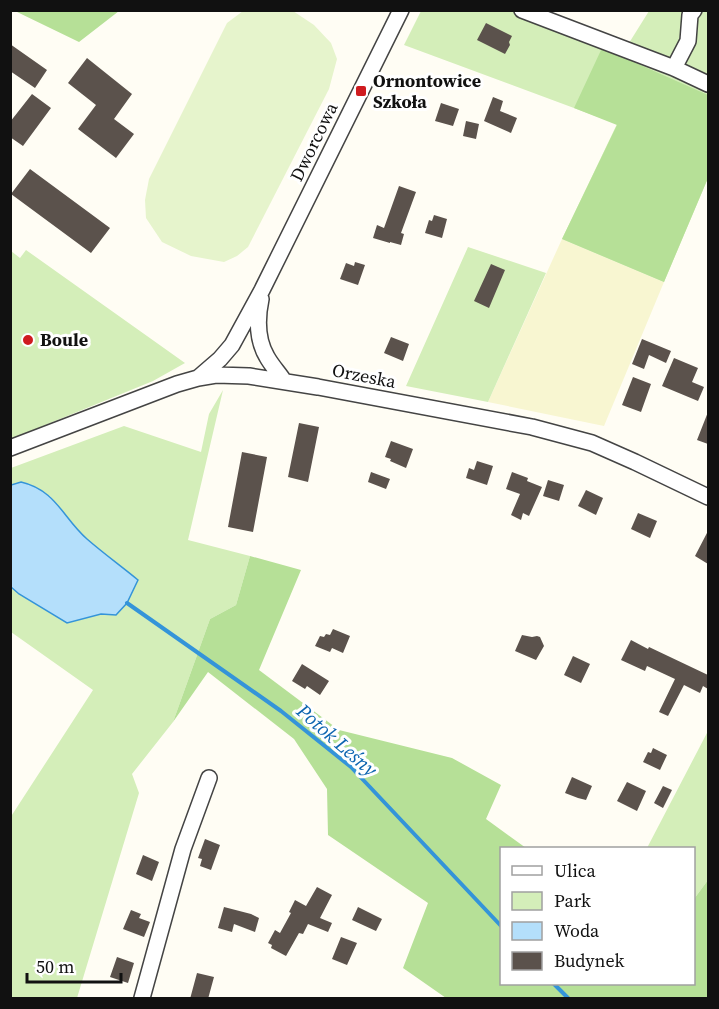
<svg xmlns="http://www.w3.org/2000/svg" width="719" height="1009" viewBox="0 0 719 1009" font-family="'Source Serif 4',serif">
	<rect width="100%" height="100%" fill="#fffdf4"/>
	<path fill="#f8f6d1" d="M562,239L664,282L604,426L488,402Z"/>
	<path fill="#d4eeb9" d="M421,11H547L629,43L649,11H708V178L664,282L562,239L617,124L404,45Z
		M468,247L546,273L488,402L406,386Z
		M26,250L185,363L153,381L11,439V251L20,258Z
		M223,390L188,540L250,556L236,605L210,619L173,722L132,774L139,793L77,998H11L10,818L93,690L11,632V587L19,594L67,623L101,614L116,615L138,580L85,538L50,496L21,482L11,485V468L124,426L201,452L209,414Z
		M708,731V880L694,899V848H647Z"/>
	<path fill="#b6e097" d="M15,11H119L79,42Z
		M602,48L708,95V178L664,282L562,239L617,125L574,108Z
		M250,556L301,570L259,670L339,730L452,758L501,785L486,819L526,848H502V984H694V899L708,880V998H446L403,968L428,903L328,835L327,789L294,739L208,672L173,722L210,619L236,605Z"/>
	<path fill="#e6f4cc" d="M293,11L314,25L331,43L337,59L329,89L248,247L237,256L224,262L191,256L162,242L146,218L145,200L149,179L227,23L243,11Z"/>
	<path fill="#b4dffb" stroke="#3494d9" stroke-width="1.5" d="M21,482C56,490 63,518 87,539C103,553 121,566 138,580L127,603L116,615L101,614L67,623L19,594L11,587V485Z"/>
	<g fill="none" stroke-linecap="round" stroke-linejoin="round">
		<path stroke="#3494d9" stroke-width="4" d="M127,603L281,711L351,767L502,927
			M554,984L568,998"/>
	</g>
	<path fill="#5b524c" d="M486,23L512,36L509,42L510,45L505,54L477,40Z
		M10,44L47,70L35,88L10,71Z
		M87,58L132,94L114,119L134,134L116,158L78,129L96,105L68,83Z
		M32,94L51,108L23,146L10,137V122Z
		M493,97L503,101L500,111L517,118L511,133L484,121Z
		M441,103L459,109L453,126L435,121Z
		M466,121L479,124L476,139L463,136Z
		M30,169L110,228L91,253L11,194Z
		M399,186L416,192L401,233L404,234L401,245L390,242V243L373,238L377,225L384,228Z
		M434,215L447,219L442,238L425,233L429,220L432,221Z
		M355,262L365,265L358,285L340,279L346,263L354,266Z
		M491,264L505,270L489,308L474,301Z
		M391,337L409,344L403,361L384,353Z
		M642,339L671,351L666,363L649,355L644,369L632,364Z
		M674,358L698,368L692,382L704,387L698,401L662,386Z
		M633,377L651,384L641,412L622,405Z
		M708,412V444L697,440Z
		M299,423L319,427L308,482L288,477Z
		M391,441L413,449L406,468L390,461L391,459L385,457Z
		M242,452L267,457L253,532L228,527Z
		M477,461L493,466L487,485L466,478L469,468L474,470Z
		M371,472L390,479L386,489L368,482Z
		M512,472L528,478L527,481L542,487L529,516L523,513L521,520L511,515L520,494L506,489Z
		M548,480L564,485L559,501L543,496Z
		M586,490L603,498L596,515L578,506Z
		M638,513L657,521L650,538L631,529Z
		M708,531V564L695,556Z
		M333,629L350,636L343,653L332,648L330,652L315,646L320,636L324,637L326,634L330,635Z
		M522,635L532,637L537,636L540,637L544,646L536,660L515,651Z
		M631,640L648,649L649,647L708,675V689L703,686L700,693L684,685L668,716L659,712L675,679L647,666L645,671L621,660Z
		M573,656L590,664L581,683L564,675Z
		M302,664L329,681L320,695L307,686L305,689L292,681Z
		M653,748L667,755L660,770L643,762L648,752L651,753Z
		M572,777L592,786L586,800L578,798L565,793Z
		M627,782L646,791L637,811L617,801Z
		M663,786L672,790L663,808L654,803Z
		M205,839L220,845L211,870L200,866L202,859L198,858Z
		M143,855L159,862L152,881L136,874Z
		M317,887L332,895L320,918L332,923L328,932L308,924L303,934L299,933L286,956L271,948L272,945L268,943L275,930L280,933L291,913L289,912L295,900L306,906Z
		M224,907L251,914L259,918L255,932L234,924L232,932L218,928Z
		M358,907L382,919L376,931L352,920Z
		M131,910L141,914L139,918L150,922L144,937L123,929Z
		M341,937L357,943L347,965L332,959Z
		M117,957L134,963L128,983L110,977Z
		M197,973L214,977L208,999H190Z"/>
	<g fill="none" stroke-linecap="round" stroke-linejoin="round">
		<defs>
			<path id="minor" d="M522,10L674,68L708,84
				M674,68L688,41L690,15L694,10
				M261,299C257,318 257,340 267,357C272,366 279,373 284,381
				M198,378L220,359L232,345L262,290L401,10
				M10,448L177,384L198,378L216,375L249,376L318,387L532,427L592,443L635,462L708,497
				M142,998L183,849L209,778"/>
		</defs>
		<use href="#minor" stroke="#444" stroke-width="18"/>
		<use href="#minor" stroke="#fff" stroke-width="15"/>
	</g>
	<g fill="#cf1b1f" stroke="#fff" stroke-width="2">
		<rect x="355" y="85" width="12" height="12" rx="3"/>
		<circle cx="28" cy="340" r="6"/>
	</g>
	<g text-anchor="middle" stroke-width="6" stroke-linejoin="round" paint-order="stroke">
		<g font-size="18" font-weight="bold" fill="#111" stroke="#fff" text-anchor="start">
			<text x="373" y="87">Ornontowice<tspan x="373" dy="21">Szkoła</tspan></text>
			<text x="40" y="346">Boule</text>
		</g>
		<g font-size="18" fill="#111" stroke="#fff">
			<text transform="translate(314 142) rotate(-64)" y="6">Dworcowa</text>
			<text transform="translate(364 376) rotate(11)" y="6">Orzeska</text>
		</g>
		<g font-size="20" font-style="italic" fill="#0d65b0" stroke="#fff">
			<text transform="translate(337 740) rotate(41)" y="7">Potok Leśny</text>
		</g>
	</g>
	<rect width="719" height="1009" fill="none" stroke="#111111" stroke-width="24"/>
	<rect x="500" y="847" width="195" height="138" fill="#ffffff" stroke="#a0a0a0" stroke-width="1.5"/>
	<rect x="512" y="866" width="30" height="9" fill="#ffffff" stroke="#a0a0a0" stroke-width="1.5"/>
	<text x="554" y="877" font-size="18" fill="#111111">Ulica</text>
	<rect x="512" y="892" width="30" height="18" fill="#d4eeb9" stroke="#a0a0a0" stroke-width="1.5"/>
	<text x="554" y="907" font-size="18" fill="#111111">Park</text>
	<rect x="512" y="922" width="30" height="18" fill="#b4dffb" stroke="#a0a0a0" stroke-width="1.5"/>
	<text x="554" y="937" font-size="18" fill="#111111">Woda</text>
	<rect x="512" y="952" width="30" height="18" fill="#5b524c" stroke="#a0a0a0" stroke-width="1.5"/>
	<text x="554" y="967" font-size="18" fill="#111111">Budynek</text>
	<path d="M27 973v9h94v-9" fill="none" stroke="#111111" stroke-width="3"/>
	<text x="36" y="973" font-size="18" fill="#111111" stroke="#ffffff" stroke-width="4.5" paint-order="stroke">50 m</text>
</svg>
